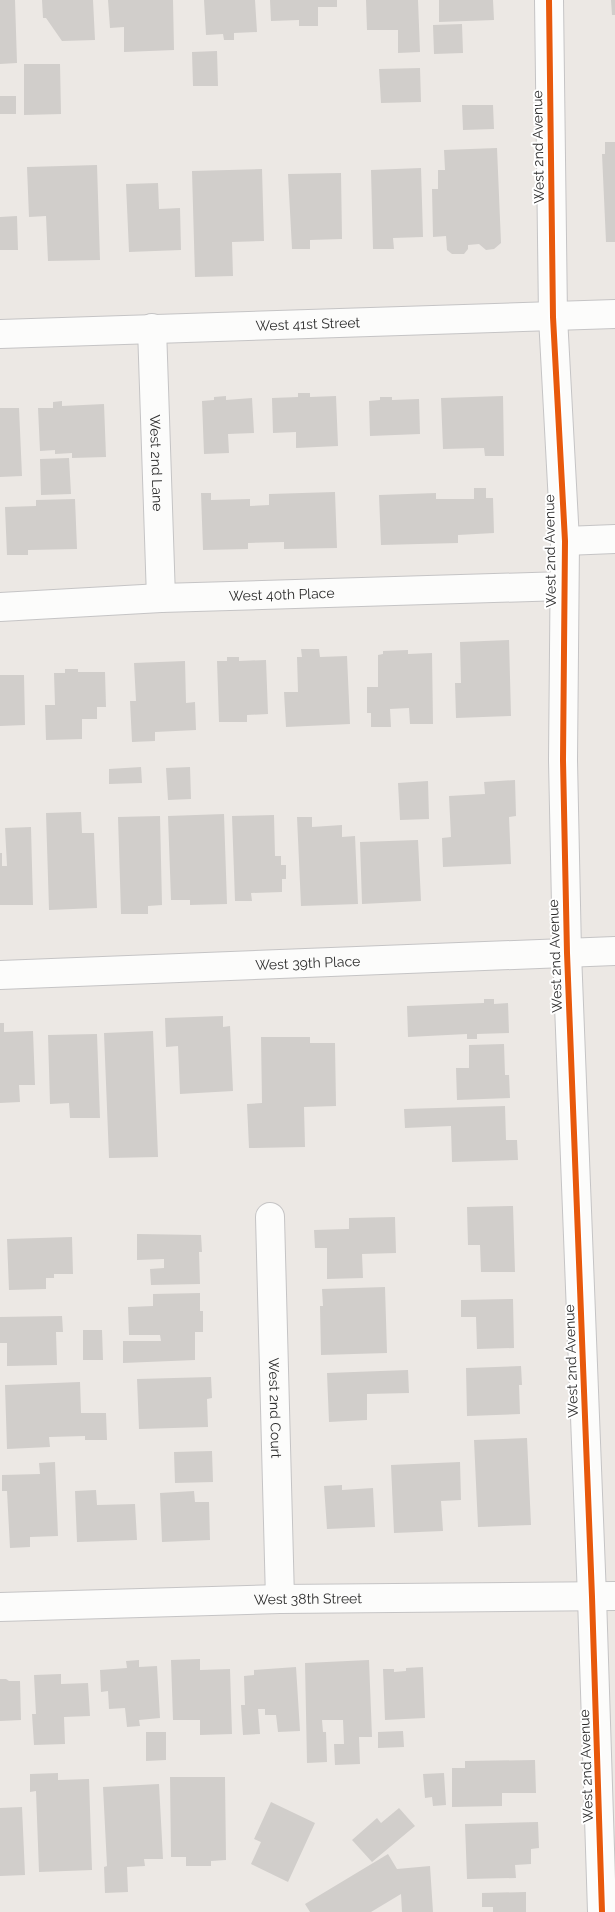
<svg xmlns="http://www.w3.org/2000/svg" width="615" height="1912" viewBox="0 0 615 1912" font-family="Raleway,sans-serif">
	<rect width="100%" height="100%" fill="#ece8e4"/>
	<path fill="#d1cecb" d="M0,0H15L17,63L0,64Z
		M42,0H93L95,40L62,41L46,18H43Z
		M108,0H173L174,50L124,52V27L110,28Z
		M204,0H255L257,32L234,33V40H224L223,34L206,35Z
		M270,0H337V7H318V26H299V20L271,21Z
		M366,0H418L420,52L398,53V30H367Z
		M439,0H493L494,20L439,22Z
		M611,0H615V15H612Z
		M462,24L463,53L434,54L433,25Z
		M217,51L218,86H193L192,52Z
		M24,64H60L61,114L24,115Z
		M420,68L421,102L381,103L379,69Z
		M0,96H16V114H0Z
		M462,105H493L494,129L463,130Z
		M605,142H615V242H606L602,154H605Z
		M497,148L501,243L494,249L486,250L479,244L468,245V249L464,254H452L447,250L446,236L433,237L432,189H438V170H445L444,150Z
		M97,165L100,260L48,261L46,216L29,217L27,167Z
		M421,168L423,237L393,238L394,249H373L371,170Z
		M262,169L264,241L232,242L233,276L195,277L192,171Z
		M341,173L342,239L310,240V249H292L288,174Z
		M158,183L159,209L180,208L181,250L129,252L126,184Z
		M17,216L18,250H0V217Z
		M298,393H310V397L336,396L338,446L296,448V432L273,433L272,398L298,397Z
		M226,396V400L252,398L254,433L228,434L229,453L204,454L202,401L214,400V397Z
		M503,396L504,456H485L484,448L443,449L441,398Z
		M380,397H392V400L419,399L420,434L370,436L369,401L380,400Z
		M62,401V406L104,404L106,457L72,458V453L55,454V450L40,451L38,408H53V402Z
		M0,408H19L22,476L0,477Z
		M69,458L71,494L41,495L40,459Z
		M474,488H486V498H493L494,533L458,535V543L381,545L379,495L436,493V499H474Z
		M335,492L337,548L284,549V542L248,543V549L203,550L201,493H211V500L250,499V506L269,505V494Z
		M75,499L77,549L28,550V555H7L5,507L36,506V500Z
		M509,640L511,716L456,718L455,683H461L460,642Z
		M301,649H319L320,657L347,656L350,724L286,727L284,692H298L297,657H302Z
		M408,650V654L432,653L433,724H410L409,708L390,709L391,727H371V713H367V687H378V655L383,654V651Z
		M227,657H239V661L266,660L268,714L247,715V722H219L217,661H227Z
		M185,661L186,703L195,702L196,730L155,732V741L132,742L130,701H136L134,663Z
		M65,669H78V672H105L106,707H97V719H82V739L46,740L45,705H55L54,673H65Z
		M0,675H24L25,725L0,726Z
		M141,767L142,783L109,784V769Z
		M190,767L191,799L168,800L166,768Z
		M515,780L516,816L509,817L511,864L443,867L442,838L451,837L449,796L485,794L484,782Z
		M428,781L429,819L400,820L398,783Z
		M81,812L82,833H94L97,908L49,910L46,813Z
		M224,814L227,904L190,905V900H171L168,816Z
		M274,815L275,856H281V865H286V879H282V892L251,893L252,901H235L232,816Z
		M160,816L162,905L148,906V914H121L118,817Z
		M297,817H312V827L342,825V837L355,836L358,904L301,906Z
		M31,827L33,905H0V853H2V866H7L5,828Z
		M418,840L421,901L362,904L360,842Z
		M484,999H494V1004L508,1003L509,1033L477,1034V1039H467V1034L408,1037L407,1006L484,1003Z
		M223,1016V1027L230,1026L233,1091L180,1094L178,1046L166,1047L165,1018Z
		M0,1023H4V1032L33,1031L35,1085H19L20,1102L0,1103Z
		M153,1031L158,1157L109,1158L104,1033Z
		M97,1034L100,1118H70L69,1103L50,1104L48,1035Z
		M261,1037H310V1043H335L336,1106L304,1107L305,1147L249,1148L247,1104L262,1103Z
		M504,1044L505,1075H509L510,1098L457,1100L456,1068H469V1045Z
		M505,1106L506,1140H517L518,1160L452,1162L451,1126L405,1128L404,1109Z
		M513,1206L515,1272H481L480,1245H468L467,1207Z
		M395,1217L396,1253L362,1254L363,1278L327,1279V1248H315L314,1230L349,1229V1218Z
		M137,1234L201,1235L202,1252H199L200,1284L151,1285L150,1269L164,1268V1259L137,1260Z
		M72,1237L73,1274H54V1278H46V1289L9,1290L7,1239Z
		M385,1287L387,1353L321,1355L320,1306H323L322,1289Z
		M200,1293V1311H203V1332H195V1360L123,1363V1341H161L160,1335H129L128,1307L153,1306V1294Z
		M513,1299L514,1348L477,1349L476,1317H461V1300Z
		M62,1316L63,1332H56L57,1365L7,1366V1343H0V1317Z
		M83,1330H102L103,1360H83Z
		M521,1366L522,1385H519L520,1414L467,1416L466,1368Z
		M408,1370L409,1393L367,1394V1420L329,1422L327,1373Z
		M211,1377L212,1398L207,1399L208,1427L139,1429L137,1379Z
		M80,1382L81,1413H106L107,1440H85V1436L49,1437L50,1447L7,1449L5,1385Z
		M527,1438L531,1525L478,1527L474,1440Z
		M212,1451L213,1482L175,1483L174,1452Z
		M55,1462L58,1536L30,1537V1547L10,1548L7,1491H2V1475L40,1474L39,1463Z
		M460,1462L461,1500L441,1501L443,1531L394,1533L391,1465Z
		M342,1485V1490L373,1488L375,1527L327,1529L324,1486Z
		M96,1490L97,1505L135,1504L137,1540L77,1542L75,1491Z
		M194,1491L195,1502H209L210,1540L162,1542L160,1493Z
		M200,1659V1670L230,1669L232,1734L200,1735V1720H173L171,1660Z
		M139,1660V1667L157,1666L160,1718L139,1720L140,1726L127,1727L125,1708L109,1709L108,1691L101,1692L100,1670L127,1668L126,1661Z
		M369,1660L372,1737H359L360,1764L335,1765L334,1744H344L343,1720H322L323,1732H326L327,1762L307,1763L305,1663Z
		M296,1667L300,1731L278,1732L276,1715H265V1709H258L260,1734L243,1735L241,1705H245L244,1676L254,1675V1670Z
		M423,1667L425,1718L385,1720L383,1669H394V1672L406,1671V1668Z
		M61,1674V1684L88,1683L90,1716L64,1717L65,1744L34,1745L32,1714H36L34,1675Z
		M0,1679H6L9,1681H20L21,1720L0,1721Z
		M403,1731L404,1747L378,1748V1732Z
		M146,1732H166V1760L146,1761Z
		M535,1760L536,1793H502V1806L452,1807V1768H465V1761Z
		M58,1773V1780L89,1779L92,1870L39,1872L36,1791L30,1792V1774Z
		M444,1773L446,1805L433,1806L432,1797L425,1798L423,1774Z
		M170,1777H225L226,1860L211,1861V1866H186V1857H171Z
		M159,1784L163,1859H144L145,1866L127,1867L128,1892L105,1893L104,1867L107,1866L103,1787Z
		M271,1802L315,1823L288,1882L251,1864L261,1842L254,1839Z
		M22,1807L25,1875L0,1876V1808Z
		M399,1808L415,1826L372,1862L352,1840L377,1818L381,1823Z
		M538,1822L539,1848L531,1849V1864L515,1865L516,1878L467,1879L465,1824Z
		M388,1854L397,1869L430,1866L433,1912H402L401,1894L371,1912H310L305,1904Z
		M526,1892V1912H493V1907H482V1893Z"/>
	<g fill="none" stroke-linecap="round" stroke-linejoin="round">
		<defs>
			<g id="street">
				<path d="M549,0L553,317L565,541L563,760L567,953L592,1597L602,1912"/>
				<path id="s1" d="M152,328L161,598"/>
				<path d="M565,541L615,539"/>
				<path id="s2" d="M0,607L161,598L564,586"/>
				<path id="s3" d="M0,975L615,951"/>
				<path id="s4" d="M270,1217L280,1599"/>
				<path id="s5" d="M0,1607L280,1599L615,1596"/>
			</g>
			<g id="secondary">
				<path id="s6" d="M0,334L615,314"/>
			</g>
		</defs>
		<use href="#street" stroke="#c5c4c5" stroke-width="30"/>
		<use href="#secondary" stroke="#c5c4c5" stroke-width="30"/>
		<use href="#street" stroke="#fcfcfb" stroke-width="28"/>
		<use href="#secondary" stroke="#fcfcfb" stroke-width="28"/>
		<defs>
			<path id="cycleway" d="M549,0L553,317L565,541L563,760L567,953L592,1597L602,1912"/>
		</defs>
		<use href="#cycleway" stroke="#fff" stroke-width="9"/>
		<use href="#cycleway" stroke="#e8590c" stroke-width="6"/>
	</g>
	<g text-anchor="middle" stroke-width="4" stroke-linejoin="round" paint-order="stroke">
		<g font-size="14" fill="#2e2e2e" stroke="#fff">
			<text transform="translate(538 147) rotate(-91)" y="5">West 2nd Avenue</text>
			<text dy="5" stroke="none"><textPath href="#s6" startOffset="308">West 41st Street</textPath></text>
			<text dy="5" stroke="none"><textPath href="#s1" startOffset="135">West 2nd Lane</textPath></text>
			<text transform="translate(550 551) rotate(-91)" y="5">West 2nd Avenue</text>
			<text dy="5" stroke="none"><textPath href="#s2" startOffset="282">West 40th Place</textPath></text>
			<text transform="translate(555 956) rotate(-92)" y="5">West 2nd Avenue</text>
			<text dy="5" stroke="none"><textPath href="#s3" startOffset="308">West 39th Place</textPath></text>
			<text transform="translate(571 1361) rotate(-92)" y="5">West 2nd Avenue</text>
			<text dy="5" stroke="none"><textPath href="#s4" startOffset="191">West 2nd Court</textPath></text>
			<text dy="5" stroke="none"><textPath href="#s5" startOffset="308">West 38th Street</textPath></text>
			<text transform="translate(586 1766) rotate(-92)" y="5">West 2nd Avenue</text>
		</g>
	</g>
</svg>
